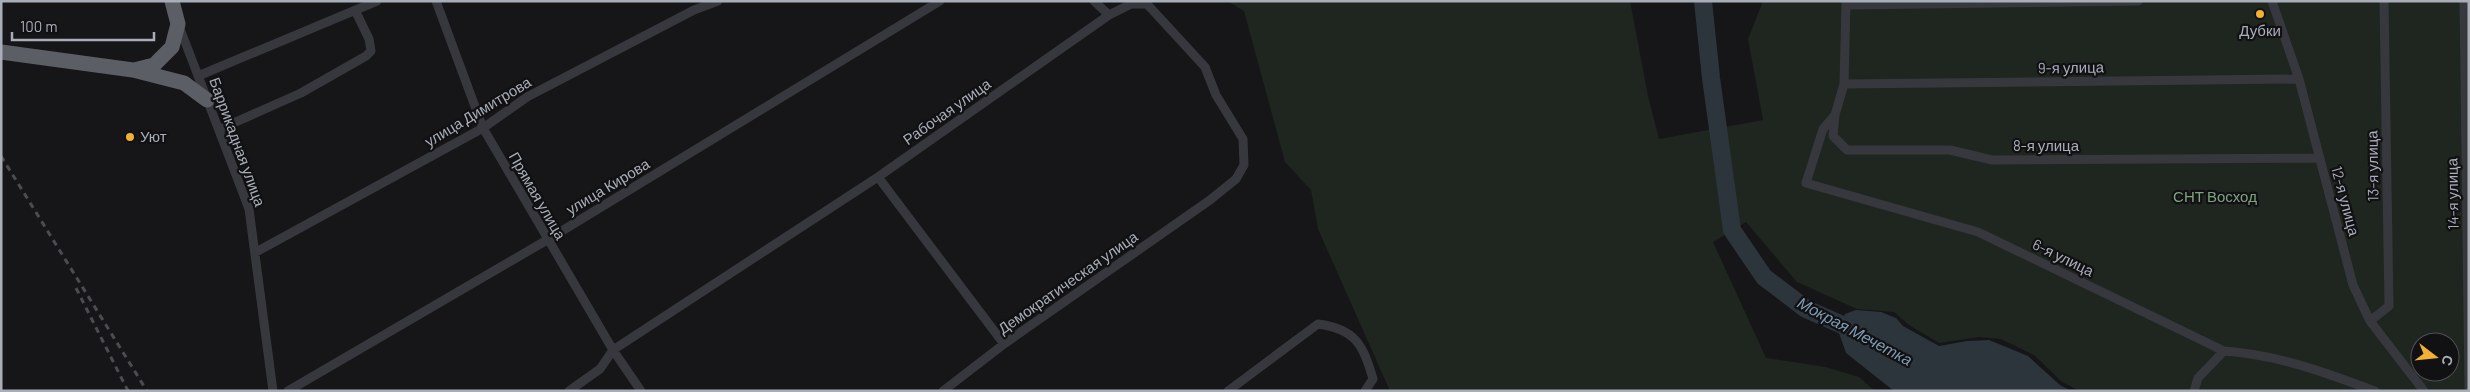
<svg xmlns="http://www.w3.org/2000/svg" width="2470" height="392" viewBox="0 0 2470 392" font-family="Barlow,sans-serif">
	<rect width="100%" height="100%" fill="#161618"/>
	<path fill="#1e261f" fill-rule="evenodd" d="M1227,1H1630L1648,96L1659,139L1763,120L1748,39L1763,1H2469V391H2080L2062,382L2034,355L2001,339L1979,337L1939,343L1909,325L1894,312L1857,309L1797,282L1746,222L1713,242L1766,358L1826,367L1859,377L1875,391H1390L1318,229L1311,190L1285,162L1244,11ZM2420,342H2450V372H2420Z"/>
	<path fill="#2c353c" d="M1856,310L1881,312L1896,318L1903,326L1939,346L1967,341L1989,340L2028,356L2060,385L2071,391H1894L1846,353L1839,333L1845,314Z"/>
	<g fill="none" stroke-linecap="round" stroke-linejoin="round">
		<path stroke="#2c353c" stroke-width="18" d="M1703,1L1711,78L1732,230L1764,277L1806,309L1863,334"/>
		<path stroke="#37383d" stroke-width="9" d="M436,1L483,128L613,350L641,391
			M1094,1L1109,15
			M1846,1L1844,84L1835,115L1833,136L1847,150H1950L1992,160L2320,158
			M2272,1L2299,79L2353,285L2370,321L2424,391
			M2464,1L2469,387
			M1846,5L2138,1
			M179,26L249,209L273,391
			M198,76L377,1
			M1844,84L2299,79
			M1835,115L1823,129L1806,183L1978,232L2224,351C2279,355 2324,372 2375,391
			M220,129L301,93L366,56L371,51L369,39L355,10
			M878,177L1004,344
			M256,252L483,128L527,97L694,10L718,1
			M2370,321L2389,306L2384,1
			M288,391L547,240L940,1
			M569,391L600,369L613,350L878,177L1109,15L1131,4H1147L1205,67L1216,95L1243,139L1244,165L1236,179L1210,200L1004,344L943,391
			M1228,391L1318,324C1356,329 1363,345 1373,379L1365,391
			M2194,391L2198,378L2224,351"/>
		<path stroke="#5b5e65" stroke-width="15" d="M1,52L133,70L184,83L207,100
			M134,70L154,65L172,47L178,24L172,1"/>
		<path stroke="#4a4c52" stroke-width="3" stroke-dasharray="6 5" stroke-linecap="butt" d="M1,156L147,391
			M76,288L128,391"/>
	</g>
	<g fill="#f2b134" stroke="#111113" stroke-width="2">
		<circle cx="2260" cy="14" r="5"/>
		<circle cx="130" cy="137" r="5"/>
	</g>
	<g text-anchor="middle" stroke-width="4.5" stroke-linejoin="round" paint-order="stroke">
		<g font-size="15" fill="#a8adb8" stroke="#111113">
			<text x="2260" y="36">Дубки</text>
			<text x="140" y="142" text-anchor="start">Уют</text>
		</g>
		<g font-size="15" fill="#a8adb8" stroke="#111113">
			<text transform="translate(2071 68) rotate(-1)" y="5">9-я улица</text>
			<text transform="translate(478 112) rotate(-31)" y="5">улица Димитрова</text>
			<text transform="translate(947 112) rotate(-35)" y="5">Рабочая улица</text>
			<text transform="translate(237 142) rotate(70)" y="5">Баррикадная улица</text>
			<text x="2046" y="151">8-я улица</text>
			<text transform="translate(2373 166) rotate(-91)" y="5">13-я улица</text>
			<text transform="translate(608 187) rotate(-31)" y="5">улица Кирова</text>
			<text transform="translate(2453 194) rotate(-91)" y="5">14-я улица</text>
			<text transform="translate(537 196) rotate(60)" y="5">Прямая улица</text>
			<text transform="translate(2345 201) rotate(75)" y="5">12-я улица</text>
			<text transform="translate(2063 258) rotate(26)" y="5">6-я улица</text>
			<text transform="translate(1068 283) rotate(-35)" y="5">Демократическая улица</text>
		</g>
		<g font-size="15" fill="#7fa381" stroke="#111113">
			<text x="2215" y="202">СНТ Восход</text>
		</g>
		<g font-size="16" font-style="italic" fill="#7f9bb3" stroke="#111113">
			<text transform="translate(1855 331) rotate(28)" y="6">Мокрая Мечетка</text>
		</g>
	</g>
	<rect width="2470" height="392" fill="none" stroke="#a8adb8" stroke-width="5"/>
	<g transform="translate(2435 357) rotate(106)"><circle r="24" fill="#111113" stroke="#4d4f55"/>
	<path d="M0-4L9 19L0 12L-9 19Z" fill="#f2b134"/>
	<text y="-8" font-size="14" font-weight="bold" text-anchor="middle" fill="#a8adb8">С</text>
	</g>
	<path d="M12 32v8h142v-8" fill="none" stroke="#a8adb8" stroke-width="2.5"/>
	<text x="20" y="32" font-size="15" fill="#a8adb8" stroke="#111113" stroke-width="4" paint-order="stroke">100 m</text>
</svg>
